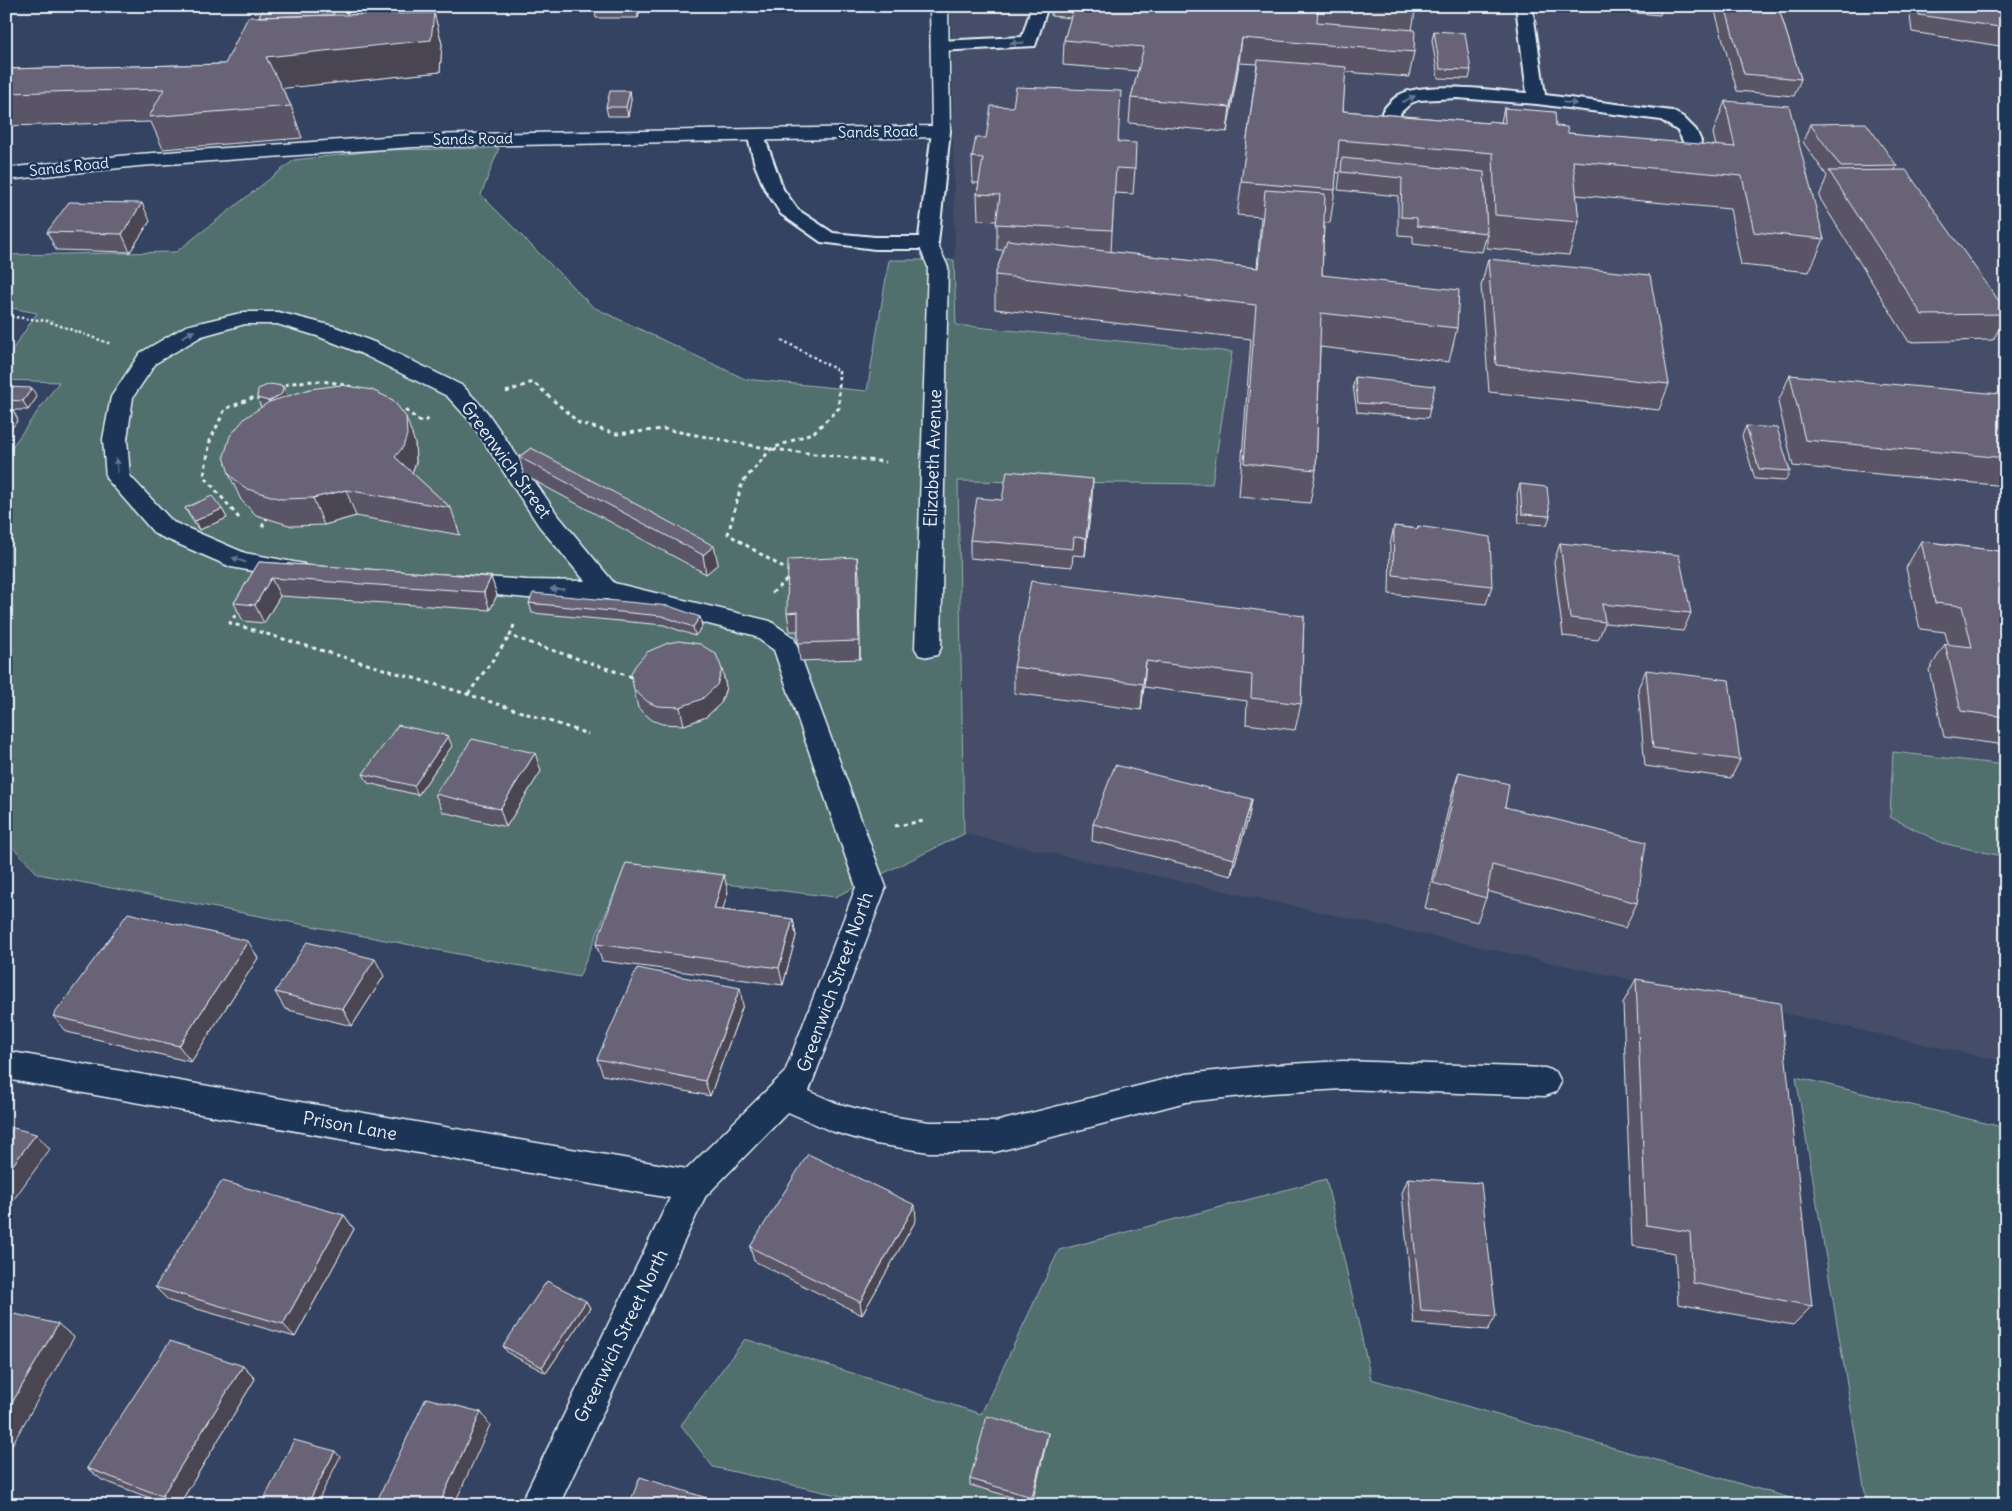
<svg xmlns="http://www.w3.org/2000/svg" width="2012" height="1511" viewBox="0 0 2012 1511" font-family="Delius,sans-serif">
	<rect width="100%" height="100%" fill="#344361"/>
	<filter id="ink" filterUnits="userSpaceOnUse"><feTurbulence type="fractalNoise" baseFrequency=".02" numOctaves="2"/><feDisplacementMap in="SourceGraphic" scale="10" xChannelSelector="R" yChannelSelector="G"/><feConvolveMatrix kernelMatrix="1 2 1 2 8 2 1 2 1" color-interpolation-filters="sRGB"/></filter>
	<g filter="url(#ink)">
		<path fill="#444d68" d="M951,6H2006V1062L964,834Z"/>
		<path fill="#516f6d" stroke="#9cb0b2" d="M499,148L481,195L593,307L745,379L867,391L889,260H954L956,325L1232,352L1212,484L958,481L964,834L835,897L623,872L579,977L38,874L6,840V634L11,628L6,627V455L59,382L6,380V359L37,313L6,307V255L176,252L294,160L384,150Z
			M1893,752L2006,765V857L1942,843L1890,817Z
			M1796,1077L2006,1128V1505H1867Z
			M1326,1179L1371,1379L1815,1505H881L713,1467L681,1425L745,1339L981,1414L1059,1250Z"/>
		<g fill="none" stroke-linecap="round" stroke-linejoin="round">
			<defs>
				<path id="service" d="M1032,6H1048L1035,46L939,51L933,50L931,46L933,42L939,41L1022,37Z
					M1516,6H1532L1545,95L1672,111L1683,117L1696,130L1701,141L1700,147C1691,160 1674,169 1658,165L1656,161L1658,157L1680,149L1683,141L1678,131L1661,120L1537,104L1457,98L1419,100L1411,103L1400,113C1404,128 1417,127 1424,138L1421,142C1403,146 1386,129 1382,112C1386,106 1393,99 1399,95C1424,80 1497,91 1527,93Z
					M941,126L947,127L950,131L938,243L935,247L928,249H875L821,242L781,214L765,189L755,165L747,134L750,130H762L783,189L798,210L833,233L875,237H919L932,131L935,127Z"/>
				<path id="pedestrian" d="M928,237L935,239L948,267L941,648L937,655L928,657L919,655L915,648L928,267L918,243L921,239Z"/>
				<path id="minor" d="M930,6H948L950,131L948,135L941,137L413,147L139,166L6,180V168L139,154L413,135L932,126Z
					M245,312H278L333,326L376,343L463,386L487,412L557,514L614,583L770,621L794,638L886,887L809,1091L836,1103L876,1114L929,1122H995L1186,1074L1271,1065L1343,1061L1545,1068L1556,1072L1561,1082L1556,1092L1545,1096L1343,1089L1271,1093L1186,1102L995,1152H929L876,1144L831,1131L788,1112L705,1197L559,1505H520L670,1198L6,1079V1051L687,1169L785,1072L856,887L774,650L753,635L606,599L527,598L448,590L444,584L448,578L457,575L527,580L585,581L539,526L471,422L447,396L360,353L317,336L277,324H245L202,336L156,363L133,397L127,439L130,476L173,522L245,553L304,564L307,570L304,576L295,579L231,567L155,534L106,478L103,439L111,397L140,353L186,326Z"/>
			</defs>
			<use href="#service" stroke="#e8f1f8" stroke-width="4"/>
			<use href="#pedestrian" stroke="#e8f1f8" stroke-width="3"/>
			<use href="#minor" stroke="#e8f1f8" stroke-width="3"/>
			<path stroke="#e8f1f8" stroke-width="2.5" stroke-dasharray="2.5 2.5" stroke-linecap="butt" d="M6,316L47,321L111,344
				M782,340L839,371V377"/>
			<path stroke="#e8f1f8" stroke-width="3" stroke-dasharray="4 4" stroke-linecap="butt" d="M277,387C303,379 328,379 354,388
				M506,392L533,382L579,423L617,434L664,429L771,449L886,462
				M405,410L421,422L429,419
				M239,518L204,476L210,441L225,409L260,395
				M262,527L267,518
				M790,572L728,534L742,483L771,449L814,432L839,408V376
				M772,593L790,577
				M240,608L230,623L467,694L588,734
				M514,625L510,636L635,678
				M468,694L510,636
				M895,826L924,821"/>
			<use href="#service" fill="#1d3557" fill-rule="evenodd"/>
			<use href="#pedestrian" fill="#1d3557" fill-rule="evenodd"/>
			<use href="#minor" fill="#1d3557" fill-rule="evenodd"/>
		</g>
		<path fill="#5a5566" stroke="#e8f1f8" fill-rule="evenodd" d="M264,6H350L346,15L434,13L442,44L440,72L282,88L291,106L302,138L163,149L151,122L6,126V69L225,64L259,17Z
			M594,6H641L638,18H596Z
			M1052,6H1416L1412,30L1414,52L1409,77L1345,72L1343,111L1488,123L1501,122L1504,108L1556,126L1568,133L1716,146L1713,133L1725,101L1824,239L1809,272L1741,265L1730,209L1576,195L1579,222L1569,255L1487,248V234L1482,252L1413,244V236L1398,235V196L1338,190L1340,173L1336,172L1335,190L1330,223H1324L1322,275L1457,328L1449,362L1320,347L1316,470L1310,503L1239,497L1251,339L995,309V275L1004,250H997V221L978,220L977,194L979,183H973L972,157L1118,142L1135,169L1133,194L1114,193L1111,252L1257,268L1261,217L1237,215L1257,64L1239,63L1227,132L1129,123L1131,98L1138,71L1063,65L1064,40L1071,18L1051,16ZM1484,186H1485L1486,222Z
			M1591,6H1662L1660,15L1591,9Z
			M1704,6H1778L1801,79L1794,96L1737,91L1715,11L1717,7Z
			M1914,6H1968L1979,8L1980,6H2004L2006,15V34L2000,46L1912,32L1910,16Z
			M1434,31L1471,70L1469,79L1438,78L1432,40Z
			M630,91L631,100L628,116H608L606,107Z
			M1810,124L1897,166L1895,170L2006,311V316L1993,340L1909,342L1819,197L1827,176L1803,142Z
			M150,221L130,252L56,250L47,232Z
			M1488,259L1669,384L1659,410L1489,392L1481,286Z
			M1790,375L2006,411V486L1793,466L1778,402Z
			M1355,377L1430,408L1428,418L1357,412L1353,386Z
			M6,387L37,397L28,410H6Z
			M287,396L415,443L416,462L412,473L451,508L460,535L356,516L324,525L292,526L256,515L241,500L229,474L261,407L257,398Z
			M1746,426L1790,471L1785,481L1755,479L1742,436Z
			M531,448L718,564L706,574L524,475L519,457Z
			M1520,484L1550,516L1547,525L1519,523L1517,494Z
			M1092,498L1085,556L1073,555L1072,567L970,558V540L1002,500Z
			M185,508L222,509L227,518L199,530L190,517Z
			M1394,526L1417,529L1418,526L1492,586L1486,604L1389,594L1390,545Z
			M1921,541L2006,552V745L1944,737L1929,670L1945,644H1948L1945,632L1920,629L1906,568Z
			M1560,543L1691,613L1683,631L1605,623L1598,640L1563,636L1554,562Z
			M259,562L491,577L497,595L490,610L280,596L264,623L243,621L234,603Z
			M859,575L860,659L800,661L798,643V631H790L787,613Z
			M529,603L700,617L702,627L695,636L664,625L532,613Z
			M1304,616L1301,704L1295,730L1246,724L1247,701L1144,687L1141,710L1014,693V667Z
			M722,669L726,687L721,703L706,717L684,725L662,724L652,720L638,708L634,690Z
			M1646,670L1740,760L1731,778L1645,766L1638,688Z
			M452,746L418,795L368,783L363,774Z
			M541,771L506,827L443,812L435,794Z
			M1459,772L1505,807L1637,903L1625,928L1487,891L1486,898L1477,922L1425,908L1451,797Z
			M1252,799L1249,816L1231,876L1092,841L1093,824Z
			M728,892L722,910L793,919L796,936L783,985L602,961L596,944Z
			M258,958L191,1062L67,1032L53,1016Z
			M384,976L352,1026L285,1009L275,992Z
			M1636,979L1812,1306L1793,1325L1678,1304L1675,1253L1632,1246L1623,1003Z
			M743,1005L710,1096L603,1075L597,1059Z
			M1408,1178L1496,1316L1488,1330L1414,1324L1402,1193Z
			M344,1215L354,1229L295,1337L169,1301L155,1287Z
			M916,1220L862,1315L754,1261L750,1247Z
			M586,1301L590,1308L546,1373L508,1353L503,1346Z
			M243,1366L255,1379L179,1505H169L102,1480L87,1468Z
			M1048,1433L1047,1439L1032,1503L970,1485V1479Z"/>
		<path fill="#4a4553" stroke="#e8f1f8" d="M337,6H350L339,32L333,15Z
			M637,6H641L638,18Z
			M434,13L442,44L440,72L277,89L266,57Z
			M1242,38L1239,63L1227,132L1230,107Z
			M630,91L631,100L628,116L626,107Z
			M142,203L150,221L130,252L122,234Z
			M283,386L287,396L286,404L273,410L269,401Z
			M32,388L37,397L28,410L23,401Z
			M13,410L18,420L6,436V419Z
			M406,417L415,443L416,462L412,473L395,457Z
			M1093,479L1092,498L1085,556L1086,538Z
			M346,490L356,516L324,525L313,498Z
			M222,509L227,518L199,530L195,521Z
			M714,546L718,564L706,574L703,555Z
			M857,557L859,575L860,659L859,641Z
			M491,577L497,595L490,610L484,592Z
			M271,578L280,596L264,623L255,605Z
			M700,617L702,627L695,636L693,627Z
			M1146,661L1144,687L1141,710L1143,684Z
			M722,669L726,687L721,703L706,717L684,725L680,707Z
			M448,736L452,746L418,795L414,786Z
			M535,753L541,771L506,827L500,809Z
			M1252,799L1249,816L1231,876L1234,859Z
			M724,875L728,892L718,926L714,909Z
			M793,919L796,936L783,985L779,968Z
			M248,941L258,958L191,1062L179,1046Z
			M375,959L384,976L352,1026L343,1009Z
			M740,988L743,1005L710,1096L705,1081Z
			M36,1134L50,1149L6,1210V1174Z
			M915,1205L916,1220L862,1315L860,1302Z
			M344,1215L354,1229L295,1337L283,1324Z
			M586,1301L590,1308L546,1373L542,1367Z
			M58,1324L74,1337L6,1455V1413Z
			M243,1366L255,1379L179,1505H173L162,1496Z
			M481,1412L490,1425L454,1505H439Z
			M1048,1433L1047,1439L1032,1503V1497Z
			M335,1451L340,1457L316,1505H307Z"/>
		<path fill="#696377" stroke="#e8f1f8" d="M264,6H337L333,15L259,17Z
			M1074,6H1318L1317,22L1415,30L1414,52L1242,38L1230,107L1131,98L1144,47L1064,40Z
			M1389,6H1416V8Z
			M1725,6H1778L1801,79L1744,74Z
			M1918,6H1968L1984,9V6H2004L2006,15V28L1919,15Z
			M434,13L431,40L266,57L291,106L149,117L164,89L6,93V69L225,64L248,17Z
			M1434,31L1465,33L1471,70L1440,69Z
			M1258,60L1346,67L1343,111L1488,123L1489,121L1505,123L1504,108L1555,112L1556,126L1567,127L1568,133L1735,147L1725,101L1789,106L1824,239L1754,232L1742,176L1573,161L1579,222L1495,215L1493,153L1339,140L1335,190L1241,182Z
			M1016,87L1121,91L1118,142L1136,143L1135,169L1116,168L1112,230L996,224L1000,195L977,194L983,158L972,157L976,137L986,138L991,106L1013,107Z
			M610,91H630L626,107H606Z
			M1866,123L1897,166L1841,167L1810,124Z
			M1342,158L1484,172L1487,233L1417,226V218L1401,217L1402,178L1341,172Z
			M1906,170L2006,311V314L1922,315L1829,171Z
			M1265,190L1325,194L1322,275L1459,290L1457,328L1321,313L1316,470L1244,463L1256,305L995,275L1007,240L1258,268Z
			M69,202L142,203L122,234L47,232Z
			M1488,259L1650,275L1669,384L1496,365Z
			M1790,375L1999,394L2006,411V458L1805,440Z
			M1355,377L1435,386L1430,408L1358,403Z
			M270,384L283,386L282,394L269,401L257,398L258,389Z
			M341,385L372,390L393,400L406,417L407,435L403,447L395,457L451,508L346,490L313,498L281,499L244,488L229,474L224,456L230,436L245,418L269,402L310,389Z
			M6,387L32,388L23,401L6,400Z
			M6,410H13L6,419Z
			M1746,426L1777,428L1790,471L1759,469Z
			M531,448L714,546L703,555L519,457Z
			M1007,471L1093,479L1086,538L1074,537L1073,549L970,540L977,498L1002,500Z
			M1520,484L1547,487L1550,516L1522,514Z
			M212,496L222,509L195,521L185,508Z
			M1394,526L1418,529V526L1490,537L1492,586L1393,575Z
			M1921,541L2006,552V717L1961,711L1945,644L1972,647L1962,606L1935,603Z
			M1560,543L1679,555L1691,613L1602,604L1605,622L1570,618Z
			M857,557L859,641L798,643V612L787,613L788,560Z
			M259,562L491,577L484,592L271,578L255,605L234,603Z
			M1031,581L1304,616L1301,704L1251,698L1252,675L1146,661L1143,684L1014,667Z
			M533,593L669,606L700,617L693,627L662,616L529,603Z
			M679,641L700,644L716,654L722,669L717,685L702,699L680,707L657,706L648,702L634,690L631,674L635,666L647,652L668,643Z
			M1646,670L1729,680L1740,760L1653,748Z
			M398,725L448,736L414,786L363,774Z
			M472,739L535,753L500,809L435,794Z
			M1115,765L1252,799L1234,859L1093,824Z
			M1459,772L1509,784L1505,807L1646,842L1637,903L1492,865L1486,898L1433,883Z
			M626,863L724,875L714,909L793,919L779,968L596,944Z
			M128,913L248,941L179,1046L53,1016Z
			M307,942L375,959L343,1009L275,992Z
			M637,968L740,988L705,1081L597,1059Z
			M1636,979L1780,1003L1812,1306L1693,1283L1690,1232L1646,1225Z
			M6,1126L36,1134L6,1174Z
			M808,1154L915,1205L860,1302L750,1247Z
			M1408,1178L1481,1183L1496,1316L1421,1311Z
			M222,1181L344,1215L283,1324L155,1287Z
			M547,1281L586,1301L542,1367L503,1346Z
			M6,1312L58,1324L6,1413Z
			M170,1341L243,1366L162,1496L87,1468Z
			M426,1398L481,1412L439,1505H375Z
			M987,1416L1048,1433L1032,1497L970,1479Z
			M294,1440L335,1451L307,1505H261Z
			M640,1477L729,1505H629Z"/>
		<defs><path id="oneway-solid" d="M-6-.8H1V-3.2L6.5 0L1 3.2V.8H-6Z" transform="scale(1.25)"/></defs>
		<g fill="#64778f">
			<use href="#oneway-solid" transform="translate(1017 43) rotate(178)"/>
			<use href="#oneway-solid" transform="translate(1409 99) rotate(-25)"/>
			<use href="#oneway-solid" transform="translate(1570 103) rotate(6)"/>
			<use href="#oneway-solid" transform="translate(188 334) rotate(-28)"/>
			<use href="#oneway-solid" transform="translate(117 465) rotate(-95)"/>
			<use href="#oneway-solid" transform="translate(239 560) rotate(-161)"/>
			<use href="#oneway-solid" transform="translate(557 589) rotate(-179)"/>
		</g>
	</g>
	<g text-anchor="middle" stroke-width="5" stroke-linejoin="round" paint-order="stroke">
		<g font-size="15" fill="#e8f1f8" stroke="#1d3557">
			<text transform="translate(878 132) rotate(-1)" y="5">Sands Road</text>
			<text transform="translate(473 139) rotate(-1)" y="5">Sands Road</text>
			<text transform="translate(69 167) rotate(-6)" y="5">Sands Road</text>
		</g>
		<g font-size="18" fill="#e8f1f8" stroke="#1d3557">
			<text transform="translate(933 458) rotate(-88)" y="6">Elizabeth Avenue</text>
			<text transform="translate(506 460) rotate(54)" y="6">Greenwich Street</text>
			<text transform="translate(835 982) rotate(-70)" y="6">Greenwich Street North</text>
			<text transform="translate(350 1126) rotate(10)" y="6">Prison Lane</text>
			<text transform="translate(621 1336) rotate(-64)" y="6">Greenwich Street North</text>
		</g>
	</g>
	<rect width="2012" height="1511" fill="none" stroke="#1d3557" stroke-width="25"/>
	<rect x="12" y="12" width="1987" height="1486" fill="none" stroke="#e8f1f8" stroke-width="2" filter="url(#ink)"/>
</svg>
